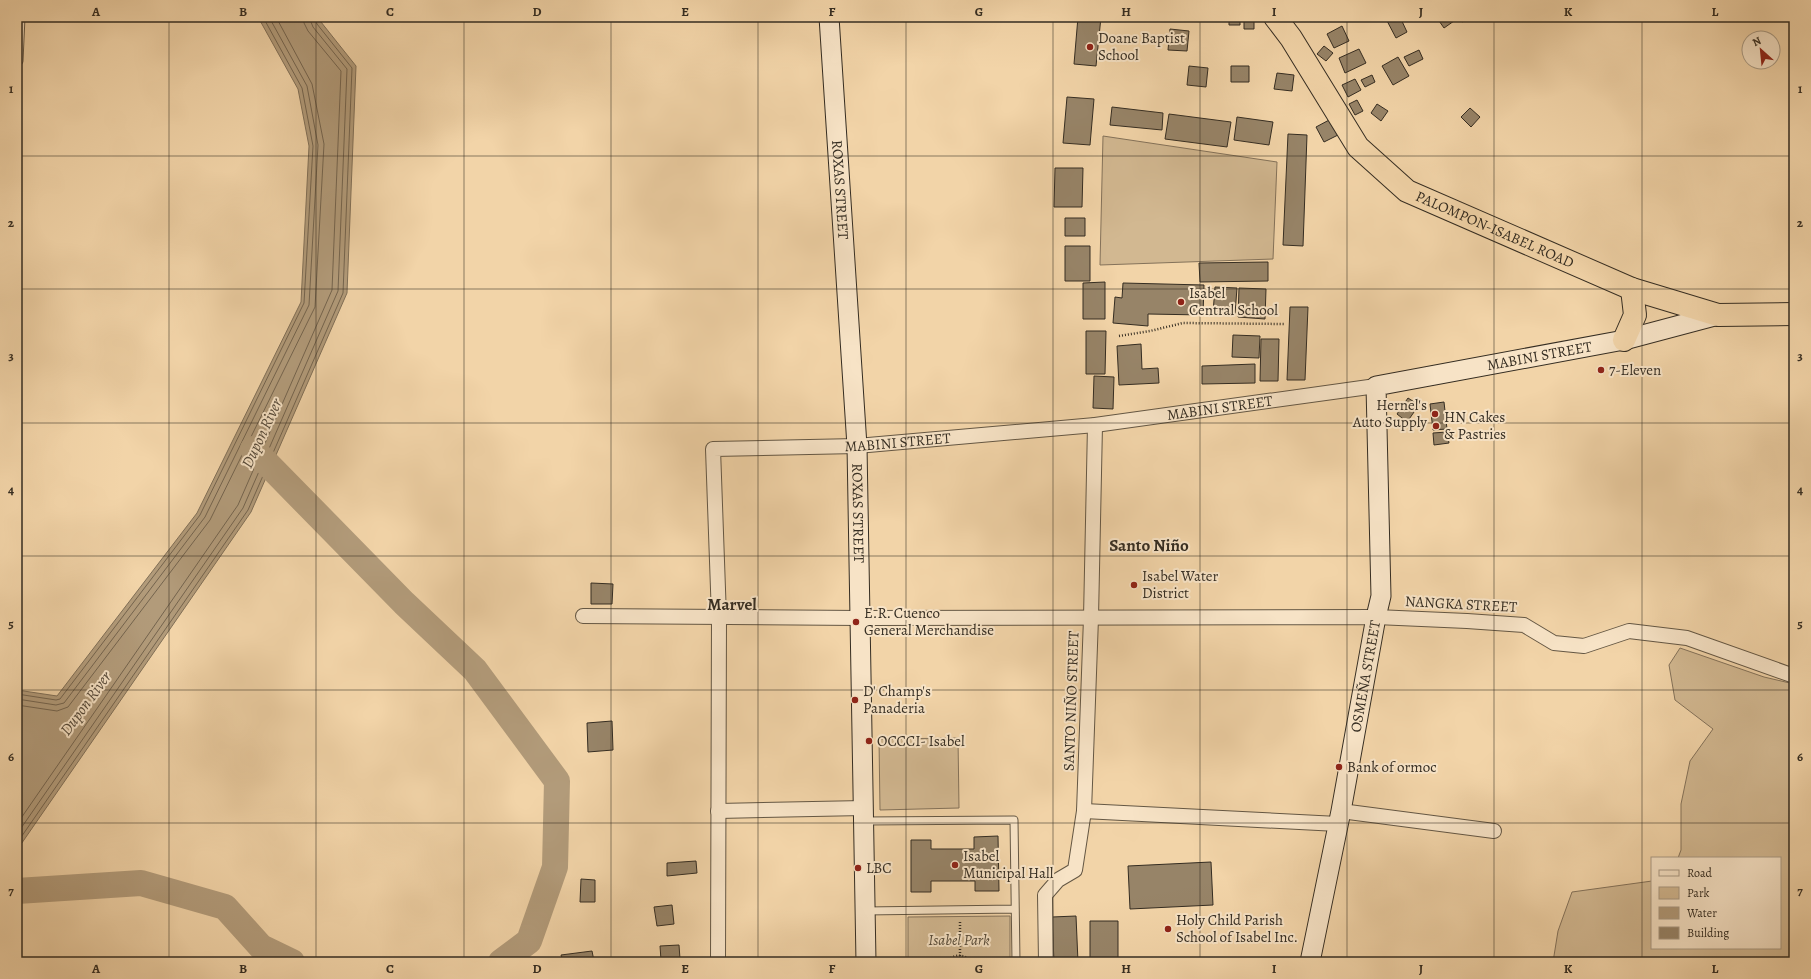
<svg xmlns="http://www.w3.org/2000/svg" width="1811" height="979" viewBox="0 0 1811 979" font-family="Alegreya,serif">
	<rect width="100%" height="100%" fill="#f2d4a8"/>
	<filter id="stains"><feTurbulence type="fractalNoise" baseFrequency=".005" numOctaves="4"/><feColorMatrix values="0 0 0 0 .2 0 0 0 0 .09 0 0 0 0 .02 0 0 0 .5 -.17"/></filter>
	<radialGradient id="worn" r=".72"><stop offset=".6" stop-color="#630" stop-opacity="0"/><stop offset="1" stop-color="#630" stop-opacity=".3"/></radialGradient>
	<path fill="#d2b891" stroke="#84725a" d="M1103,136L1277,162L1273,259L1100,265Z
		M1680,648L1764,677L1794,684V962H1634L1620,958L1619,962H1553L1558,931L1572,892L1652,881V948H1780V858H1678L1681,850V804L1690,761L1713,729L1675,700L1669,665Z
		M958,738L959,808L880,810L879,739Z
		M1010,916V962H908V917Z"/>
	<path fill="#b29b7a" stroke="#806f57" d="M258,17H317L356,66L347,293L251,512L17,850V690L57,696L197,513L301,302L309,146L298,89Z"/>
	<g fill="none" stroke-linecap="round" stroke-linejoin="round">
		<path stroke="#74644e" stroke-width="1" d="M17,694L56,700L60,699L200,515L304,303L313,146L302,88L263,17
			M17,699L56,705L64,703L205,517L309,305L318,145L307,86L269,17
			M17,705L57,711L68,707L210,520L315,307L324,144L312,84L276,17
			M17,824L238,505L332,290L341,71L308,31L304,23L303,17
			M17,834L243,508L338,291L347,69L313,27L309,17
			M17,843L248,510L343,293L352,68L317,24L314,17"/>
		<path stroke="#b29b7a" stroke-width="26" d="M253,449L404,603L475,670L557,781L555,867L529,941L501,962
			M17,891L141,883L225,907L261,947L292,962"/>
	</g>
	<path fill="#978468" stroke="#352d22" d="M1078,17H1101L1096,66L1074,64Z
		M1169,17H1187V20L1169,19Z
		M1229,17H1240V25H1229Z
		M1244,17H1254V29H1244Z
		M1385,17H1400L1407,32L1396,38Z
		M1439,17H1452L1454,21L1444,28L1437,18Z
		M1459,17H1469V18L1462,22Z
		M1342,26L1349,41L1334,48L1327,34Z
		M1170,29L1189,31L1187,51L1168,50Z
		M1324,46L1333,53L1326,61L1317,54Z
		M1359,49L1366,63L1345,73L1339,58Z
		M1419,50L1423,59L1409,66L1404,57Z
		M1398,57L1409,76L1393,85L1382,66Z
		M1189,66L1208,68L1206,87L1187,85Z
		M1231,66H1249V82H1231Z
		M1277,73L1294,75L1292,91L1274,89Z
		M1372,75L1375,82L1365,87L1361,80Z
		M1355,79L1361,90L1348,97L1342,85Z
		M1067,97L1094,99L1090,145L1063,143Z
		M1357,100L1363,111L1355,115L1349,104Z
		M1377,104L1388,111L1381,121L1371,113Z
		M1112,107L1163,113L1162,130L1110,125Z
		M1470,108L1480,117L1471,127L1461,117Z
		M1169,114L1231,122L1227,147L1165,139Z
		M1237,117L1273,122L1269,145L1234,140Z
		M1331,119L1340,134L1324,142L1316,127Z
		M1288,134L1307,135L1303,246L1283,245Z
		M1055,168H1083L1082,207H1054Z
		M1065,218H1085V236H1065Z
		M1065,246H1090V281H1065Z
		M1268,262V281L1200,282L1199,263Z
		M1105,282V319H1083V283Z
		M1123,283L1204,285L1203,315L1148,314V326L1113,323L1115,297L1122,298Z
		M1215,287L1237,288L1235,314L1213,313Z
		M1239,288L1266,289L1265,319L1238,317Z
		M1290,307H1308L1305,380H1287Z
		M1086,331H1106L1105,374H1086Z
		M1233,335L1260,336L1259,358L1232,357Z
		M1261,339H1279L1278,381H1260Z
		M1141,344L1142,369L1158,368L1159,383L1119,385L1117,346Z
		M1255,364V383L1202,384V366Z
		M1094,376L1114,377L1113,409L1093,408Z
		M1408,398L1419,405L1407,422L1397,414Z
		M1444,402L1447,429L1433,430L1430,404Z
		M1447,432L1449,443L1434,445L1433,433Z
		M591,583L613,584L612,604H591Z
		M612,721L613,750L588,752L587,723Z
		M998,836L999,891H975V881H931V892H911V840H931V849H974V837Z
		M696,861L697,873L667,876V863Z
		M1211,862L1213,905L1130,909L1128,866Z
		M581,879L595,880V902H580Z
		M672,905L674,924L657,926L654,907Z
		M1076,916L1078,962H1054L1052,917Z
		M1090,921H1118V962H1090Z
		M679,945L680,959L661,960L660,946Z
		M592,951L594,961L563,962L561,955Z"/>
	<g fill="none" stroke-linecap="round" stroke-linejoin="round">
		<defs>
			<path id="lane" d="M17,63L19,61L21,17
				M864,821L1014,820L1016,962
				M865,911L1015,909"/>
			<g id="street">
				<path d="M583,616L860,618L1376,617L1467,621L1524,625L1554,643L1584,646L1629,631L1687,638L1794,676"/>
				<path d="M718,811L864,808"/>
				<path d="M1084,811L1338,824"/>
				<path d="M1341,811L1494,831"/>
				<path id="s1" d="M718,962L719,617L713,449L857,446L1095,425L1376,386"/>
				<path d="M1046,962L1045,895L1058,880L1075,870L1084,811L1091,618L1095,425"/>
			</g>
			<g id="secondary">
				<path id="s2" d="M829,17L857,446L866,962"/>
				<path id="s3" d="M1310,962L1341,811L1376,617L1381,596L1376,386L1624,340L1718,315"/>
			</g>
			<g id="highway">
				<path id="s4" d="M1275,17L1291,38L1358,147L1407,191L1632,289L1718,315L1794,314"/>
				<path d="M1624,340L1635,315L1632,289"/>
			</g>
		</defs>
		<use href="#lane" stroke="#645744" stroke-width="9"/>
		<use href="#street" stroke="#645744" stroke-width="16"/>
		<use href="#secondary" stroke="#352d22" stroke-width="21"/>
		<use href="#highway" stroke="#352d22" stroke-width="24"/>
		<path stroke="#352d22" stroke-width="2.5" stroke-dasharray="1 2" stroke-linecap="butt" d="M1119,336L1150,331L1183,323L1284,324
			M960,956V920
			M946,962C954,954 964,953 971,962"/>
		<use href="#lane" stroke="#f7e3c6" stroke-width="7"/>
		<use href="#street" stroke="#f7e3c6" stroke-width="14"/>
		<use href="#secondary" stroke="#f7e3c6" stroke-width="19"/>
		<use href="#highway" stroke="#f2d4a8" stroke-width="22"/>
	</g>
	<path fill="none" stroke="#352d22" stroke-width="1" stroke-opacity="0.55" d="M169,17V962M316,17V962M464,17V962M611,17V962M758,17V962M906,17V962M1053,17V962M1200,17V962M1347,17V962M1494,17V962M1642,17V962M17,156H1794M17,289H1794M17,423H1794M17,556H1794M17,690H1794M17,823H1794"/>
	<g fill="#8f2418" stroke="#f7e3c6" stroke-width="1.5">
		<circle cx="1090" cy="47" r="4"/>
		<circle cx="1181" cy="302" r="4"/>
		<circle cx="1601" cy="370" r="4"/>
		<circle cx="1435" cy="414" r="4"/>
		<circle cx="1436" cy="426" r="4"/>
		<circle cx="1134" cy="585" r="4"/>
		<circle cx="856" cy="622" r="4"/>
		<circle cx="855" cy="700" r="4"/>
		<circle cx="869" cy="741" r="4"/>
		<circle cx="1339" cy="767" r="4"/>
		<circle cx="955" cy="865" r="4"/>
		<circle cx="858" cy="868" r="4"/>
		<circle cx="1168" cy="929" r="4"/>
	</g>
	<g text-anchor="middle" stroke-width="4" stroke-linejoin="round" paint-order="stroke">
		<g font-size="15" fill="#352d22" stroke="#f7e3c6" text-anchor="start">
			<text x="1098" y="43">Doane Baptist<tspan x="1098" dy="17">School</tspan></text>
			<text x="1189" y="298">Isabel<tspan x="1189" dy="17">Central School</tspan></text>
			<text x="1609" y="375">7-Eleven</text>
			<text x="1427" y="410" text-anchor="end">Hernel's<tspan x="1427" dy="17">Auto Supply</tspan></text>
			<text x="1444" y="422">HN Cakes<tspan x="1444" dy="17">&amp; Pastries</tspan></text>
			<text x="1142" y="581">Isabel Water<tspan x="1142" dy="17">District</tspan></text>
			<text x="864" y="618">E.R. Cuenco<tspan x="864" dy="17">General Merchandise</tspan></text>
			<text x="863" y="696">D' Champ's<tspan x="863" dy="17">Panaderia</tspan></text>
			<text x="877" y="746">OCCCI- Isabel</text>
			<text x="1347" y="772">Bank of ormoc</text>
			<text x="963" y="861">Isabel<tspan x="963" dy="17">Municipal Hall</tspan></text>
			<text x="866" y="873">LBC</text>
			<text x="1176" y="925">Holy Child Parish<tspan x="1176" dy="17">School of Isabel Inc.</tspan></text>
		</g>
		<g font-size="15" fill="#352d22" stroke="#f7e3c6">
			<text dy="5" stroke="none"><textPath href="#s2" startOffset="173">ROXAS STREET</textPath></text>
			<text dy="5" stroke="none"><textPath href="#s4" startOffset="316">PALOMPON-ISABEL ROAD</textPath></text>
			<text dy="5" stroke="none"><textPath href="#s3" startOffset="749">MABINI STREET</textPath></text>
			<text dy="5" stroke="none"><textPath href="#s1" startOffset="1022">MABINI STREET</textPath></text>
			<text dy="5" stroke="none"><textPath href="#s1" startOffset="698">MABINI STREET</textPath></text>
			<text dy="5" stroke="none"><textPath href="#s2" startOffset="497">ROXAS STREET</textPath></text>
			<text transform="translate(1461 604) rotate(3)" y="5">NANGKA STREET</text>
			<text dy="5" stroke="none"><textPath href="#s3" startOffset="291">OSMEÑA STREET</textPath></text>
			<text transform="translate(1071 701) rotate(-88)" y="5">SANTO NIÑO STREET</text>
		</g>
		<g font-size="15" font-style="italic" fill="#544938" stroke="#f7e3c6">
			<text x="959" y="945">Isabel Park</text>
		</g>
		<g font-size="16" font-style="italic" fill="#544838" stroke="#f7e3c6">
			<text transform="translate(261 433) rotate(-65)" y="6">Dupon River</text>
			<text transform="translate(85 703) rotate(-54)" y="6">Dupon River</text>
		</g>
		<g font-size="17" font-weight="bold" fill="#352d22" stroke="#f7e3c6">
			<text x="1149" y="551">Santo Niño</text>
			<text x="732" y="610">Marvel</text>
		</g>
	</g>
	<rect width="1811" height="979" fill="none" stroke="#f2d4a8" stroke-width="44"/>
	<rect x="1651" y="857" width="130" height="92" fill="#f7e3c6" stroke="#a99a84"/>
	<rect x="1659" y="870" width="20" height="6" fill="#f7e3c6" stroke="#a99a84"/>
	<text x="1687" y="877" font-size="12" fill="#352d22">Road</text>
	<rect x="1659" y="887" width="20" height="12" fill="#d2b891" stroke="#a99a84"/>
	<text x="1687" y="897" font-size="12" fill="#352d22">Park</text>
	<rect x="1659" y="907" width="20" height="12" fill="#b29b7a" stroke="#a99a84"/>
	<text x="1687" y="917" font-size="12" fill="#352d22">Water</text>
	<rect x="1659" y="927" width="20" height="12" fill="#978468" stroke="#a99a84"/>
	<text x="1687" y="937" font-size="12" fill="#352d22">Building</text>
	<g transform="translate(1761 50) rotate(333)"><circle r="19" fill="#f7e3c6" stroke="#a99a84"/>
	<path d="M0-3L7 15L0 10L-7 15Z" fill="#8f2418"/>
	<text y="-6" font-size="11" font-weight="bold" text-anchor="middle" fill="#352d22">N</text>
	</g>
	<rect x="22" y="22" width="1767" height="935" fill="none" stroke="#352d22" stroke-width="1.5"/>
	<g font-size="13" text-anchor="middle" font-weight="bold" fill="#352d22">
		<text x="96" y="16">A</text>
		<text x="243" y="16">B</text>
		<text x="390" y="16">C</text>
		<text x="537" y="16">D</text>
		<text x="685" y="16">E</text>
		<text x="832" y="16">F</text>
		<text x="979" y="16">G</text>
		<text x="1126" y="16">H</text>
		<text x="1274" y="16">I</text>
		<text x="1421" y="16">J</text>
		<text x="1568" y="16">K</text>
		<text x="1715" y="16">L</text>
		<text x="11" y="93">1</text>
		<text x="1800" y="93">1</text>
		<text x="11" y="227">2</text>
		<text x="1800" y="227">2</text>
		<text x="11" y="360">3</text>
		<text x="1800" y="360">3</text>
		<text x="11" y="494">4</text>
		<text x="1800" y="494">4</text>
		<text x="11" y="628">5</text>
		<text x="1800" y="628">5</text>
		<text x="11" y="761">6</text>
		<text x="1800" y="761">6</text>
		<text x="11" y="895">7</text>
		<text x="1800" y="895">7</text>
		<text x="96" y="973">A</text>
		<text x="243" y="973">B</text>
		<text x="390" y="973">C</text>
		<text x="537" y="973">D</text>
		<text x="685" y="973">E</text>
		<text x="832" y="973">F</text>
		<text x="979" y="973">G</text>
		<text x="1126" y="973">H</text>
		<text x="1274" y="973">I</text>
		<text x="1421" y="973">J</text>
		<text x="1568" y="973">K</text>
		<text x="1715" y="973">L</text>
	</g>
	<rect width="100%" height="100%" filter="url(#stains)"/>
	<rect width="100%" height="100%" fill="url(#worn)"/>
</svg>
